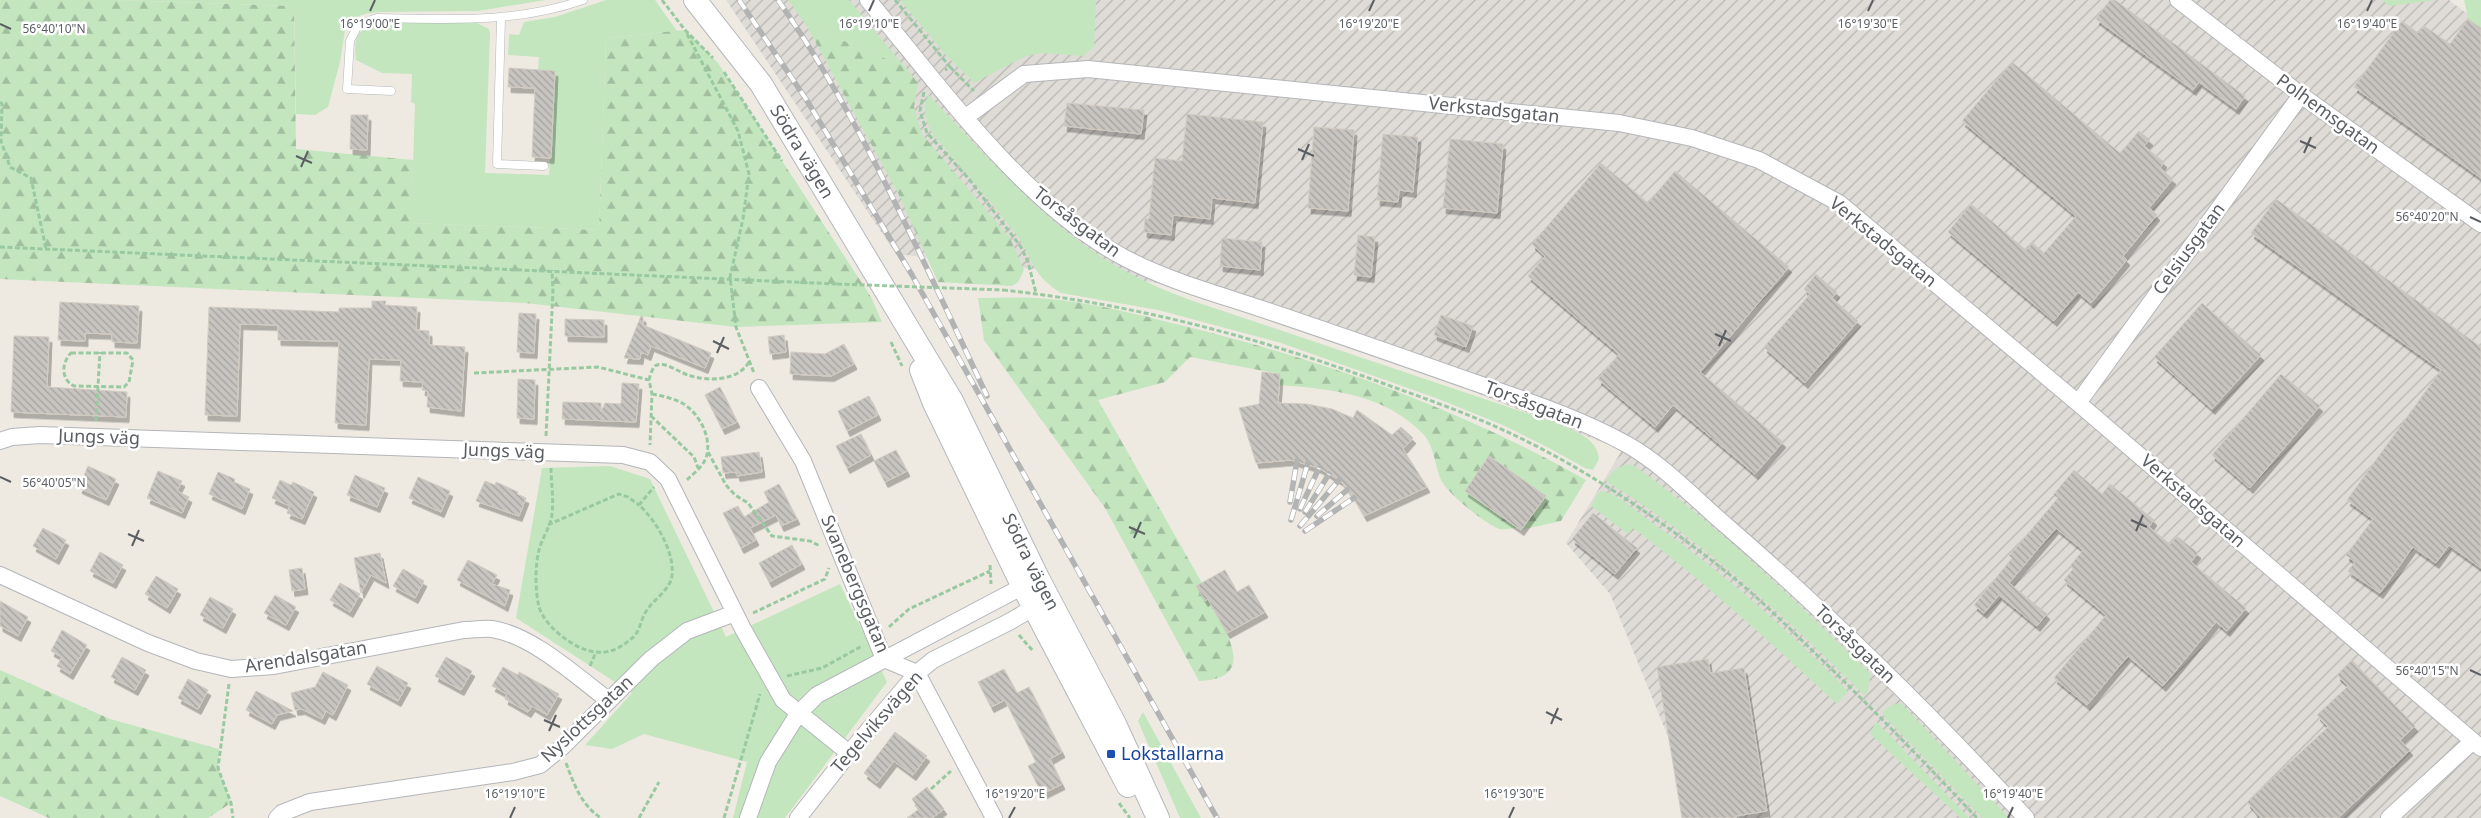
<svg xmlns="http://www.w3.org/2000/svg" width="2481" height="818" viewBox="0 0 2481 818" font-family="'Noto Sans',sans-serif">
	<defs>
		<pattern id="industrial-furrows" width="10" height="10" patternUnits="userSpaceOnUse" patternTransform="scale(1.25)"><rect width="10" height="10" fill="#dfdcd7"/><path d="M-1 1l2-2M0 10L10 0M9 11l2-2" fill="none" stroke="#b8b6b2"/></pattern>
		<pattern id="forest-firs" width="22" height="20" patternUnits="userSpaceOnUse" patternTransform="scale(1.25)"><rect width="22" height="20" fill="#c3e6be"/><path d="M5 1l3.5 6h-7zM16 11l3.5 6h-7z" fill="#a1be9e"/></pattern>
		<pattern id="building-back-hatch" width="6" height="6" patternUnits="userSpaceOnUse" patternTransform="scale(1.25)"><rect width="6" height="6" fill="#c8c5c0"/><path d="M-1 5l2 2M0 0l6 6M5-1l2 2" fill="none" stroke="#a5a3a0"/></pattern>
		<filter id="shadow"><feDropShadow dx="3" dy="5.5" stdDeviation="0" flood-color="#0004"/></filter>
	</defs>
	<rect width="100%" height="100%" fill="#eeeae2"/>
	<path fill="url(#industrial-furrows)" d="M726,0H2449L2481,24V818H1699L1695,803L1610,594L1566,543L1622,450L1377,354L1159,283L896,254Z"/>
	<path fill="#c3e6be" d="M116,0H546L478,11L380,12C366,13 357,15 346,24L340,62L328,107L315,115L296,114L294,6Z
		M606,0H655L677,31L606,38L599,230L411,223L415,104L411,102L412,74L382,73L356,60C354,47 354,33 368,26C382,18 457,22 477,23L489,29L490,34L485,173L549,175L555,71L538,70L539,57L508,55L509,34L519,35L524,22L555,17Z
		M788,0H849L905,67L806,25Z
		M900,0H1096L1094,46L1084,56L1041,53L1024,57L974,83L945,54Z
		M2382,0H2438L2389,6Z
		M2464,0H2481V28L2468,19Z
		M929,95C986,156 1043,223 1116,266C1142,281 1168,292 1196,302L1553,422C1572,431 1597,436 1599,459L1593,470L1585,468L1547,447L1505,426L1436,398L1281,343L1158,310L1061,293C1030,274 1034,258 1015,233C989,199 961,167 933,135C926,122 920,108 929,95Z
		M1633,465C1719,525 1795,602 1871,674L1867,693L1864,695C1781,613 1706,543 1606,481C1613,469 1619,464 1633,465Z
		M610,466L650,479L726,637L840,584L887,682L785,818H733L747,762L644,734L612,749L585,745L632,693L516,618L542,468Z
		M1602,491C1617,493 1635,510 1647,519C1720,570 1786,627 1848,691L1837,704C1771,643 1705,582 1633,528L1628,534L1591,506L1598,493Z
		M1901,703L2009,818H1982L1883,715V712L1891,705Z
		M1143,712L1201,818H1180L1138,721Z
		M1876,721L1969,818H1961L1870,734Z"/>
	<path fill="url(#forest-firs)" d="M0,0H116L294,6L296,149L413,160L412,223L599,230L606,38L685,30L718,63L871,297L882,322L736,327L525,303L0,279Z
		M806,25L905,67L918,83L914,107L922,134L1010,238L1024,270L1018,282L1012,286L938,282L899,195Z
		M978,298C997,298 1016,297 1035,298C1082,300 1137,314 1184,326C1323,360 1461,409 1586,480L1561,521L1521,530L1545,496L1489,456L1465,491L1517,528C1512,528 1504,530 1499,529C1484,523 1448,494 1441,480C1435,466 1434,445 1423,434C1385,394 1331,389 1279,385L1280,374L1190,357L1165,382L1098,400L1202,583L1197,587L1205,601L1208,599C1225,630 1260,679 1199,681L1105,508L984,340Z
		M0,670L110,719L219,749L218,768L231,803L208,818H49L0,796Z"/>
	<path fill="url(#building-back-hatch)" stroke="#d2cbc1" filter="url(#shadow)" d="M2110,0H2115L2245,96L2236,109L2199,82L2193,90L2096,19Z
		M2468,19L2481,28V178L2354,87L2402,21L2418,33L2424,26L2450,44Z
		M2012,62L2120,153L2139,131L2150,140L2144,146L2164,162L2160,168L2173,179L2149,208L2157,215L2123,256L2127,260L2091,303L2078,292L2054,321L1948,232L1971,204L2026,250L2033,243L2044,253L2076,216L1962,121Z
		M509,68L555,71L551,158L532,157L535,88L508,87Z
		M1067,103L1144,110L1141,134L1064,126Z
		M1187,114L1263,122L1255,203L1212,198L1210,219L1173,215L1171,235L1144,232L1145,219H1149L1155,158L1182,161Z
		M351,115H368L367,150L350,149Z
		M1314,127L1354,130L1348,211L1308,208Z
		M1383,134L1418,137L1413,192L1399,190L1398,202L1377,200Z
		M1450,139L1503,144L1497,213L1443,208Z
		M1601,163L1648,203L1675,171L1789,267L1700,372L1783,442L1755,474L1673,405L1655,427L1598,379L1619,354L1528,276L1545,256L1532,244Z
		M2276,199L2481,347V568L2449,545L2436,563L2413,547L2380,593L2348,571L2355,562L2346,555L2373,519L2347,500L2441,370L2251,233Z
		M1358,235L1375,237L1371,277L1354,275Z
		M1222,238L1262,242L1260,270L1220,266Z
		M1816,274L1837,292L1832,298L1858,321L1805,383L1764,347L1810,294L1804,289Z
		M372,301H386L385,305L417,307L416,330L429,331V345L465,347L461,411L427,407L428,391L422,390L423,382L400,381L401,360L369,359L366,425L335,423L339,341L278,340V325L240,324L237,416L205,415L209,307L339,312V308H372Z
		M60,302L139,306L137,343L112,342V334L85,333V341L58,340Z
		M2202,303L2261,355L2212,409L2154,357Z
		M519,313L536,314L534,353L517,352Z
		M1441,315L1473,326L1466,347L1434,335Z
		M641,316L643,317V325L711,353L705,368L651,346L648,355L641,352L640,359L624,358Z
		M565,319L604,320V337L565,336Z
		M784,335L786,352L770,354L768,337Z
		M14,336L49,337L47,387L127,392L126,417L11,412Z
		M844,344L854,364L831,376L790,374L791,352L825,354Z
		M1262,372L1280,374L1278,403L1307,404L1332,409L1353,418L1357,410L1392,435L1401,427L1413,438L1403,449L1427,487L1364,516L1353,497L1341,481L1319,468L1291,460L1256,463L1239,408L1259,404Z
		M2281,374L2320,406L2250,488L2212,455Z
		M518,379L535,380L534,419L517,418Z
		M622,383L639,384L636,422L562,419L563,402L601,403V412L605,403L621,404Z
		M720,387L737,422L722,429L705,395Z
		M869,396L878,415L847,431L838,411Z
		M861,434L871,455L847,468L836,446Z
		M896,450L907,471L885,482L874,461Z
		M759,452L762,472L737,476L736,472L723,473L721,457Z
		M1489,456L1546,496L1521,530L1465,491Z
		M88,466L116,479L106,500L79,488Z
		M2074,470L2102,494L2110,484L2154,520L2149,527L2170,544L2177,536L2198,553L2191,562L2246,608L2227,631L2216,622L2163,686L2128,656L2087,705L2054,678L2106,615L2064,580L2073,569L2070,566L2083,550L2056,528L2009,583L2047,614L2037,626L1999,595L1984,613L1974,605L2012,558L2009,556L2058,498L2053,495Z
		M158,471L182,481L177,491L189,497L182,513L147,498Z
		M218,472L235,479L234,482L250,489L242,509L209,494Z
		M355,475L385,488L377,507L347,495Z
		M418,477L450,491L441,512L409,498Z
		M280,480L291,485L293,482L314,492L302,519L287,513L290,506L272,498Z
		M485,481L495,485L496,482L518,492L517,494L526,498L519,516L476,501Z
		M779,484L797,519L781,526L776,515L750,528L756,540L741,548L723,513L738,506L744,517L769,502L764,492Z
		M1593,513L1637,548L1615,574L1572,539Z
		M43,528L66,540L56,559L33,546Z
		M792,545L802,564L769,582L759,563Z
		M100,552L123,565L113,583L90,571Z
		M380,553L386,583L371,575L361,593L354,558Z
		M468,560L497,575L492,584L510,590L505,606L457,580Z
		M302,568L305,589L292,591L289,570Z
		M403,569L424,581L415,598L393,586Z
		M1225,570L1237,592L1249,585L1265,612L1227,633L1208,599L1205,601L1196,586Z
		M156,576L178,589L167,608L145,594Z
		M340,583L360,594L350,612L330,600Z
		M275,595L296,607L286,625L264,613Z
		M210,597L233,609L223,628L200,615Z
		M0,601L28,617L18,636L0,626Z
		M62,630L87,645L70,674L57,666L62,657L51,651Z
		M122,657L146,670L135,690L111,677Z
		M446,657L472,671L461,690L435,676Z
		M1708,659L1710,673L1744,668L1767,811L1736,816V818H1682L1657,667Z
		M2352,660L2415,726L2400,740L2410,750L2338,818H2261L2247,802L2328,727L2317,715L2348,686L2337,675Z
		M377,666L408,683L398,701L367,684Z
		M503,667L518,675L519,672L559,694L547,715L532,706L528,712L505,699L507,694L492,686Z
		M1004,669L1017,693L1029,687L1062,752L1050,759L1062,784L1042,794L1028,766L1036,762L1005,700L991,707L978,682Z
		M323,672L348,685L333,715L326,711L322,719L302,709L295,710L291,693L315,687Z
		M188,679L208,690L198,709L178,698Z
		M256,691L293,711L277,715L272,724L246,710Z
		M895,732L927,756L913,775L894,761L877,783L864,773Z
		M927,787L944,809L932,818H907L919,809L912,799Z"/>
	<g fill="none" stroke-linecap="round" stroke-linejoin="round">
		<defs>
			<path id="service" d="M501,19L497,164L544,166
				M391,91L347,89L350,41L358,25L377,18C448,19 514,24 583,0"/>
			<path id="minor" d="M868,0C940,86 1024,204 1123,257C1166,280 1214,293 1259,308C1331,332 1402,357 1473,382C1525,400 1579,418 1628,445C1665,466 1697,501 1729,528C1834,619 1932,716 2026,818
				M2178,0L2301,95L2481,224
				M966,117L1024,74L1088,69L1619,123L1692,138L1759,160L1839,203L2078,403L2481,748
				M759,388L803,461L884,659L917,673L994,818
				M2078,403L2301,95
				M0,441L12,437L40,435L623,455L650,462L668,479L743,629L783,700L849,753
				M0,575L148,643L196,661L231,669L274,666L464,630C473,630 483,628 492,629C532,635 576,676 608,700
				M277,818L282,813L310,802L513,772L540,765L561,748L651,659L687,631L735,613
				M748,818L768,762L798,714L817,695L1031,582
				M798,818L849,753L917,673L933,660L1009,622L1043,602
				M2389,818L2473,741"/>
			<g id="secondary">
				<path id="s1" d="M695,0L761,84L952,401L1038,578L1115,724L1158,818"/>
				<path d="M921,370L934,403L1023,587L1128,786"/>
			</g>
		</defs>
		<use href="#service" stroke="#b3b6ba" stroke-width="9"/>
		<use href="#minor" stroke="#b3b6ba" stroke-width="18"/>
		<use href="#secondary" stroke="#b4b8bd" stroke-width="24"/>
		<path stroke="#99c9a1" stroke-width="3" stroke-dasharray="5 2.5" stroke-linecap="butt" d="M662,0L685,30L713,58
			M895,0L950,67L945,70
			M687,34L738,131L749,174L743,219L730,277L736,327L754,373
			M950,67L974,91
			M724,72L782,161
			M924,92L920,111L927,133L969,179L1021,247L1028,262L1036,293
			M0,102L2,104L1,141L10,167L31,178L46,249
			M0,247L837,284
			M1003,290C1134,304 1261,338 1385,384C1429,400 1475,416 1518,437C1591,472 1660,520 1724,570C1757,596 1787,626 1817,655C1872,708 1925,763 1977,818
			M891,342L902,366
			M71,353H127L133,360L129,382L124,387L74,386C60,379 62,362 71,353Z
			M474,373L598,367L649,380L652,394L650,445
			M649,380C650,376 652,369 655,366C664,360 680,373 688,375C708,382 738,381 749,362
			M652,394C662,396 673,398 682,403C700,413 714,441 705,460C702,467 693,474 687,480
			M651,416L694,457L698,468
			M96,421L100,352
			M546,436L553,291L552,270
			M708,452L726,485L735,495L748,503L772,536L810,541L820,546
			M551,468C551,483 554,499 552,514C551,526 542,538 539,550C535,566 535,590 539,607C545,627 575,650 596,652C609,654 622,647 631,639C641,632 640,619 647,610C654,599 670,590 672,576C675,553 656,520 639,505L654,487
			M548,525L619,494L628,497L639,505
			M990,565L991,584
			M753,613L825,579L829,568
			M889,627L909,609L990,571
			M1019,635L1033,651
			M590,666L596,652
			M787,676L822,668L862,646
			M229,684L218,768L231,803L233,818
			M566,763C574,784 581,805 601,818
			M931,789L951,771
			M1119,803L1130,818
			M639,818L659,782
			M724,818L760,694"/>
		<use href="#service" stroke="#fff" stroke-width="8"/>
		<use href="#minor" stroke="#fff" stroke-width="16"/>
		<use href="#secondary" stroke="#fff" stroke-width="22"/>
		<defs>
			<path id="rail" d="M739,0L806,99L912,275L1217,818
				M778,0C862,120 924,263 987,396
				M1290,502L1297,461
				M1300,509L1319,468
				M1305,512L1329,474
				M1317,516L1347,490
				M1291,520L1308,463
				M1300,526L1339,480
				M1305,531L1354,498"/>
		</defs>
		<use href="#rail" stroke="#b2b3b3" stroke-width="5.5"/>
		<use href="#rail" stroke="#fff" stroke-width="4" stroke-dasharray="11" stroke-linecap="butt"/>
		<path stroke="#99c9a1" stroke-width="3" stroke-dasharray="5 2.5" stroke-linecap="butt" d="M837,284L1003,290"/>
	</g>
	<path fill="none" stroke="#5b5f63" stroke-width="2" d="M370,11L375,0M869,11L874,0M1369,11L1374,0M1868,11L1873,0M2367,11L2372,0M0,24L11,29M2300,141L2316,148M1298,149L1314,156M2304,153L2311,137M296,156L312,163M1302,160L1309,144M301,167L308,151M2470,217L2481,222M1715,334L1731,341M713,341L729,349M1719,346L1726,330M717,353L724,337M0,477L11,482M2131,520L2147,527M1129,527L1145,534M2136,531L2143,515M128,534L144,541M1134,538L1141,522M132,546L139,530M2470,670L2481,675M1546,712L1562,720M544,720L560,727M1551,724L1558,708M549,731L556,715M510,818L515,807M1009,818L1015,807M1509,818L1514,807M2008,818L2013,807"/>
	<rect fill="#1a4fb4" stroke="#fff" stroke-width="2" x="1106" y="749" width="10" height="10" rx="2.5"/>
	<g text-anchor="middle" stroke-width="5" stroke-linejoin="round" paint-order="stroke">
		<g font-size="18" fill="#5b5f63" stroke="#fff">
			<text transform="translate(1494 110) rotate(6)" y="6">Verkstadsgatan</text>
			<text transform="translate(2328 114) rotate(36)" y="6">Polhemsgatan</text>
			<text dy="6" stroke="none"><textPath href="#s1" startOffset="186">Södra vägen</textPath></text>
			<text transform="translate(1077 222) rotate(37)" y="6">Torsåsgatan</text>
			<text transform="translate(1883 242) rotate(39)" y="6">Verkstadsgatan</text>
			<text transform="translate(2189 249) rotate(-54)" y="6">Celsiusgatan</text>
			<text transform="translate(1534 405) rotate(21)" y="6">Torsåsgatan</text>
			<text transform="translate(99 437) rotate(2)" y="6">Jungs väg</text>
			<text transform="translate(504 451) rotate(2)" y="6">Jungs väg</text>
			<text transform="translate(2193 501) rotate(41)" y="6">Verkstadsgatan</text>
			<text dy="6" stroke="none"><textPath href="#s1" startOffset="656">Södra vägen</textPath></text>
			<text transform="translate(855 584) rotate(67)" y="6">Svanebergsgatan</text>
			<text transform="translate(1855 644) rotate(44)" y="6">Torsåsgatan</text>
			<text transform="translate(306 657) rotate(-9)" y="6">Arendalsgatan</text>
			<text transform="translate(587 719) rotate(-43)" y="6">Nyslottsgatan</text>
			<text transform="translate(877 722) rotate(-49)" y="6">Tegelviksvägen</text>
		</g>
		<g font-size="18" fill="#164399" stroke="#fff" text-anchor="start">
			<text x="1121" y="760">Lokstallarna</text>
		</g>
	</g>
	<g font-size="12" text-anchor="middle" fill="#5b5f63" stroke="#fff" stroke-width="5" stroke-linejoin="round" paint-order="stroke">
		<text x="370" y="28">16°19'00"E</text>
		<text x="869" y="28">16°19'10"E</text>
		<text x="1369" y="28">16°19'20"E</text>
		<text x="1868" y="28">16°19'30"E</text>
		<text x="2367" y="28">16°19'40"E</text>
		<text x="54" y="33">56°40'10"N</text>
		<text x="2427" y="221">56°40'20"N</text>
		<text x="54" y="487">56°40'05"N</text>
		<text x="2427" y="675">56°40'15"N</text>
		<text x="515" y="798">16°19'10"E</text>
		<text x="1015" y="798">16°19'20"E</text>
		<text x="1514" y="798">16°19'30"E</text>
		<text x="2013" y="798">16°19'40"E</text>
	</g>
</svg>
